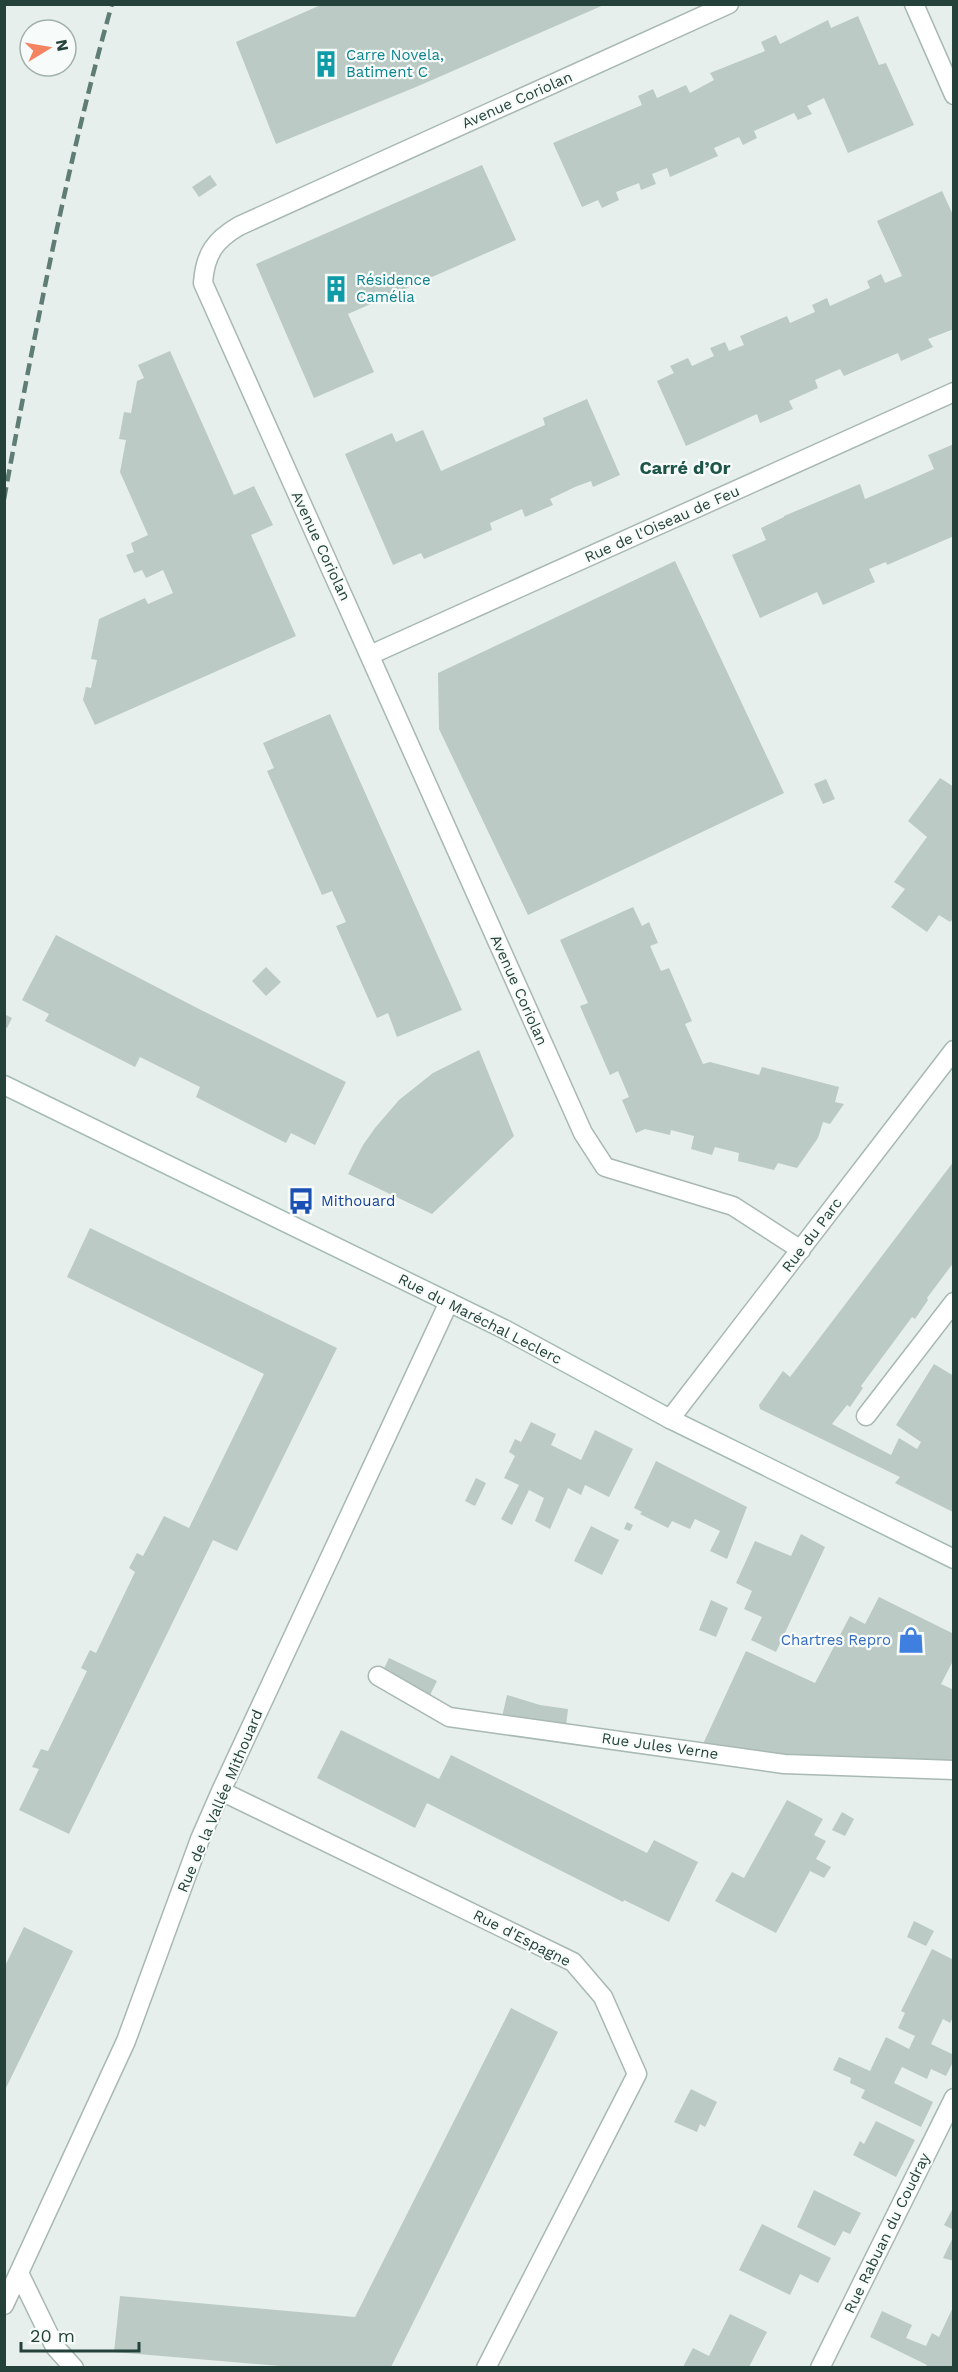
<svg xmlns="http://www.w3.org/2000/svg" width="958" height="2372" viewBox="0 0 958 2372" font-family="'Work Sans',sans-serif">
	<rect width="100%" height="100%" fill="#e6efeb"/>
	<path fill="#bbcac4" d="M323,4H606L416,87L276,144L236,42Z
		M858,16L879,65L886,63L914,125L848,153L824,98L807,106L812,114L798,120L794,113L754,131L757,138L743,145L739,137L714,148L718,156L670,177L667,168L652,174L656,184L641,190L639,183L616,192L619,200L602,208L598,200L582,207L553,143L642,105L638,96L653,89L657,98L686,85L690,93L714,80L710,73L765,51L761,42L776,35L780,44L828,20L831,28Z
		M482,165L516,240L348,314L374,372L314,398L256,264Z
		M210,175L217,185L199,197L192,187Z
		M942,191L954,217V329L928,339L933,347L901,361L898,353L844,376L840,369L815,380L818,388L789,401L793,409L760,423L757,414L686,446L657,381L674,373L670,366L688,358L692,366L714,356L710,348L725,342L729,351L744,345L740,336L787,316L790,323L815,312L812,305L827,298L830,306L870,288L867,281L881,274L885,283L902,276L877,221Z
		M170,351L234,495L254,486L273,525L251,535L296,636L95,725L83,700L86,687L91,688L97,660L91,659L99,619L145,598L148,604L173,593L163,570L146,578L142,570L134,573L126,555L134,552L131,543L148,535L120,472L126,440L119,439L124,412L131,413L137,381L144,378L138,365Z
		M587,399L620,475L593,487L591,481L575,487L550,499L553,505L525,517L522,509L490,523L492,530L424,559L421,553L393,565L345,454L392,433L396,442L423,430L441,471L545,425L543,418Z
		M954,444V536L887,565L886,562L869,569L875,582L823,605L817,592L760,618L732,555L766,540L761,528L784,517V516L860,484L865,499L905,482L934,469L928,455Z
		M675,561L784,793L528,915L439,729L438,673Z
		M330,714L462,1010L397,1037L388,1013L377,1018L336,926L346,922L332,891L322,895L267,771L274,768L263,743Z
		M940,778L954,787V918L950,922L939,915L927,932L891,907L905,889L894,882L927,837L908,821Z
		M826,779L835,799L823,804L814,784Z
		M633,907L642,926L649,922L658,943L650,946L661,971L669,968L692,1021L685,1024L703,1064L710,1062L759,1075L762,1067L839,1087L835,1102L844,1104L830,1124L823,1122L818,1138L797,1168L778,1163L774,1170L738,1161L739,1153L715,1147L712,1155L691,1149L694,1136L671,1130L670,1135L645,1129L636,1133L622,1100L629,1097L618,1071L610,1075L580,1006L588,1003L560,940Z
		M56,935L201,1010L346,1082L315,1145L291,1133L286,1143L196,1097L200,1087L140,1057L135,1067L45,1021L49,1014L22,1000Z
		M266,967L281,982L266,996L252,981Z
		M4,1014L12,1018L7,1028L4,1027Z
		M479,1050L514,1136L432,1214L348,1174L363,1145L375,1128L399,1100L433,1073Z
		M954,1161V1262L927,1298L928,1300L915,1319L912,1317L861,1386L863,1388L850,1407L847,1405L832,1424L891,1455L899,1438L917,1449L921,1442L896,1425L934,1364L954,1376L953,1512L895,1483L900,1477L760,1409L759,1405L783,1371L790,1377Z
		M90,1228L337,1348L237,1551L213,1540L69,1834L19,1810L39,1769L32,1767L41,1749L48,1751L87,1671L81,1668L90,1650L96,1653L135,1572L129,1568L137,1553L143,1556L164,1516L189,1528L264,1374L67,1277Z
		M531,1422L556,1434L551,1445L581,1460L595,1430L633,1449L609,1497L585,1485L581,1495L568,1488L550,1529L535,1521L544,1498L529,1490L512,1525L501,1519L519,1485L504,1478L515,1456L509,1452L515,1439L521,1442Z
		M656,1461L747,1507L727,1559L710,1551L720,1531L695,1519L690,1529L672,1521L668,1528L640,1514L642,1512L634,1508Z
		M476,1478L486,1483L475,1506L465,1501Z
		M627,1522L633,1525L630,1531L624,1529Z
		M591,1526L619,1540L602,1575L574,1561Z
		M801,1534L825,1547L776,1652L751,1640L762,1617L744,1609L752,1591L736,1583L755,1541L791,1556Z
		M879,1597L954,1634V1659L941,1684L954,1690V1762L778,1754L703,1744L746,1651L815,1683L850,1616L865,1624Z
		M711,1600L728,1608L716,1637L699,1630Z
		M389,1658L437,1681L429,1697L381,1675Z
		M507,1695L540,1705L568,1709L566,1726L502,1717Z
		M341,1730L439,1779L451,1755L647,1853L654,1840L698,1862L669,1922L624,1900L623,1902L427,1803L415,1828L317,1778Z
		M787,1800L823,1819L814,1835L826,1841L816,1859L831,1867L824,1878L810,1871L776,1933L715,1901L732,1872L744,1878Z
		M842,1812L854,1819L845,1836L832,1830Z
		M914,1921L934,1931L926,1946L907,1937Z
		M24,1927L73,1951L4,2092V1968Z
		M932,1949L954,1960V2015L950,2023L943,2019L931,2044L954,2055V2060L946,2076L931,2069L927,2079L902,2067L894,2083L933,2102L921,2127L861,2098L865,2090L850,2083L851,2078L833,2070L839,2057L870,2071L886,2037L909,2049L915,2036L898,2028L905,2013L901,2011Z
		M511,2008L558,2032L391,2367H292L114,2352L120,2296L355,2317Z
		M691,2089L717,2102L705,2127L700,2124L697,2132L674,2122Z
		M876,2121L915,2140L896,2177L853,2155L860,2141L864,2144Z
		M814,2190L861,2213L850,2234L843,2231L835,2246L797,2227Z
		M954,2206V2230L944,2225Z
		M762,2224L831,2258L818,2283L800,2274L790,2295L739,2270Z
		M954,2235V2261L943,2258Z
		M954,2305V2367H926L927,2365L870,2337L882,2311L912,2325L906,2338L926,2346L932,2333L939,2337Z
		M730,2314L767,2332L749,2367H683L693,2348L709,2356Z"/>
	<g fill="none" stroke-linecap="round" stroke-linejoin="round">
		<defs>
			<path id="service" d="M866,1416L954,1302"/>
			<path id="minor" d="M729,4L239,226C215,240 205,254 203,283L583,1133L605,1167L733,1206L801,1250
				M914,4L954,95
				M370,655L954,392
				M670,1419L954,1050
				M378,1676L449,1717L784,1764L954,1770
				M221,1791L573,1962L603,1997L637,2074L486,2368
				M20,2275L55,2347L74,2368
				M4,2305L126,2041L200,1839L221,1791L449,1302
				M820,2368L954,2098"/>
			<path id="secondary" d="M4,1085L504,1329L670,1419L954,1559"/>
		</defs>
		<use href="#service" stroke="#a8b8b2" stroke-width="21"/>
		<use href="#minor" stroke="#a8b8b2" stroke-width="21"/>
		<use href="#secondary" stroke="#a4bbb3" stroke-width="21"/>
		<use href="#service" stroke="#fff" stroke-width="18"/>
		<use href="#minor" stroke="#fff" stroke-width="18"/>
		<use href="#secondary" stroke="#fff" stroke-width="18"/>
		<path stroke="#5f7d75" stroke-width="4.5" stroke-dasharray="12 6" stroke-linecap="butt" d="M4,499C35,333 66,167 112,4"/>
	</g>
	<defs>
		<symbol id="building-bare" viewBox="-9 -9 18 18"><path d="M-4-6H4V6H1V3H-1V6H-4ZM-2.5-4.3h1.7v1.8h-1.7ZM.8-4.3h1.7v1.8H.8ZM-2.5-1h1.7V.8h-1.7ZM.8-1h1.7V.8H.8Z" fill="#0f9aa8" stroke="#f7fbf9" stroke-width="2.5" paint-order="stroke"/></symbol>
		<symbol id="bus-bare" viewBox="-9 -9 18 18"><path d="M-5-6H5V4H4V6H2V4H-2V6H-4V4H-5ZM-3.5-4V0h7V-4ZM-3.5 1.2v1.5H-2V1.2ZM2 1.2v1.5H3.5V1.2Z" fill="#1a4fb4" stroke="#f7fbf9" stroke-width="2.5" paint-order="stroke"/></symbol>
		<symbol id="shop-bare" viewBox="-9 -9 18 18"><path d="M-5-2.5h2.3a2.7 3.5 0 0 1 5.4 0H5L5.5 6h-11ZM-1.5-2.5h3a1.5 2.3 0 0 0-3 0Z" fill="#3f7fe0" stroke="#f7fbf9" stroke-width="2.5" paint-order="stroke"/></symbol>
	</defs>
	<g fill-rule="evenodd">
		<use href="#building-bare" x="307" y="45" width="38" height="38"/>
		<use href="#building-bare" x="317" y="270" width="38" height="38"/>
		<use href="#bus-bare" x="282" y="1182" width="38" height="38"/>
		<use href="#shop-bare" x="892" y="1621" width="38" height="38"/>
	</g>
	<g text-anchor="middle" stroke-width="4.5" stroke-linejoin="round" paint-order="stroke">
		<g font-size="15" fill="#0d838f" stroke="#f7fbf9" text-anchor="start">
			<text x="346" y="60">Carre Novela,<tspan x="346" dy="17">Batiment C</tspan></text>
			<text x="356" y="285">Résidence<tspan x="356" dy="17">Camélia</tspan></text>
		</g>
		<g font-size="15" fill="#24423a" stroke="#f7fbf9">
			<text transform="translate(517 100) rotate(-24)" y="5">Avenue Coriolan</text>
			<text transform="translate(662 524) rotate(-24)" y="5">Rue de l'Oiseau de Feu</text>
			<text transform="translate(321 546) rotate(65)" y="5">Avenue Coriolan</text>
			<text transform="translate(519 990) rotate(66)" y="5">Avenue Coriolan</text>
			<text transform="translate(812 1235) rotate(-53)" y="5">Rue du Parc</text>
			<text transform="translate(480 1319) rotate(27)" y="5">Rue du Maréchal Leclerc</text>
			<text transform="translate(660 1746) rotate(8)" y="5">Rue Jules Verne</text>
			<text transform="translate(220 1801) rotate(-67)" y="5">Rue de la Vallée Mithouard</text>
			<text transform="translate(522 1938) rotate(27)" y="5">Rue d'Espagne</text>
			<text transform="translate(887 2233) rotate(-64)" y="5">Rue Rabuan du Coudray</text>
		</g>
		<g font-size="15" fill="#164399" stroke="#f7fbf9" text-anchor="start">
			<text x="321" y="1206">Mithouard</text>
		</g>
		<g font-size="15" fill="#366cbe" stroke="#f7fbf9" text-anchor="end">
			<text x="891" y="1645">Chartres Repro</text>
		</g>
		<g font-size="18" font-weight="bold" fill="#1f5548" stroke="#f7fbf9">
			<text x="685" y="474">Carré d’Or</text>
		</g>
	</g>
	<rect width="958" height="2372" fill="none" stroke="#24423a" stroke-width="12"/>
	<g transform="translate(48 48) rotate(79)"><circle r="28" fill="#f7fbf9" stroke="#a3b1ad" stroke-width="1.5"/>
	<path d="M0-4.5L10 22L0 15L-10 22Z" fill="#f4845f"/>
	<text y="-9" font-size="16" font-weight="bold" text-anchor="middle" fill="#24423a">N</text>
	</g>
	<path d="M21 2342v9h118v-9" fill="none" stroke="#24423a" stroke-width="3"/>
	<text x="30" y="2342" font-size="18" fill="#24423a" stroke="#f7fbf9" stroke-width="4.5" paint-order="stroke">20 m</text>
</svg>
